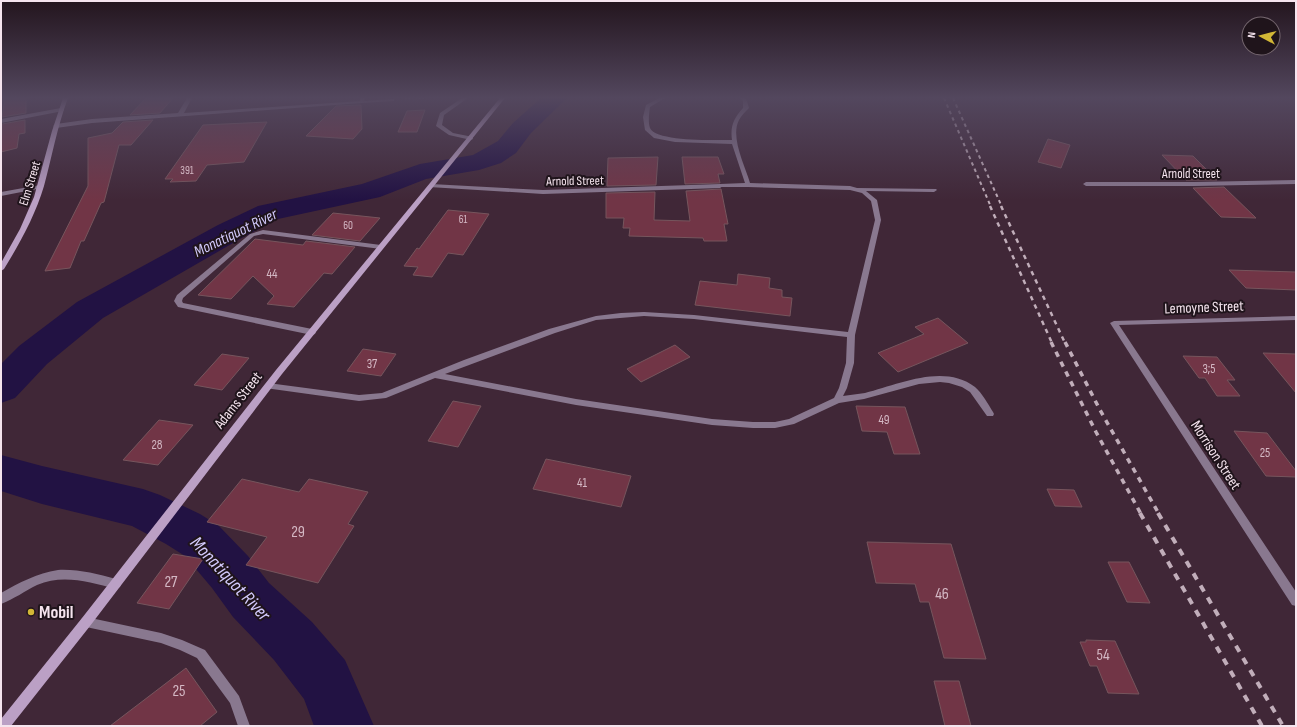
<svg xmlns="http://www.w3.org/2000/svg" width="1297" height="727" viewBox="0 0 1297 727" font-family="'Sofia Sans Condensed',sans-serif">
	<rect width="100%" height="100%" fill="#402737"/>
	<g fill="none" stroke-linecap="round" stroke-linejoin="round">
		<path fill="#221243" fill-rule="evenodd" d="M541,98H567L531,133L516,153L501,163L479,170L426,179L380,197L278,219L240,239L103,318L47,364L15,398L1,403V364L19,346L77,302L218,225L258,206L362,184L420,164L473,155L498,141L513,123Z
			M1,455L42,466L143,489L160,495L200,514L219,526L248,556L269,583L312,622L345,660L374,726H314L304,699L274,660L233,617L212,588L185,556L166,544L132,526L42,504L1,491Z"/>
	</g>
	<path fill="#713546" stroke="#76555d" d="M5,98H26V113L2,117Z
		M146,98H173L160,113L130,115Z
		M361,105L362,129L353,139L306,136L336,106Z
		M425,110L417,132H398L407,111Z
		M25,120V133L19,134L17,148L1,152L2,124Z
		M153,120L131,145H119L104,202L101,203L84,241H81L70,268L45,271L88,186V138L112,133L123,122Z
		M267,122L244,162L207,165L196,181L170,182L173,179H165L203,125Z
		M1048,139L1070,145L1061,168L1038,162Z
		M1162,155L1193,156L1217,180H1186Z
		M658,157L656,185L607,186L608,158Z
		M682,157H718L724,174H718L720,183L685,184Z
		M1224,187L1256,218L1221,217L1193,188Z
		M721,189L728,224H724L727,241H704L703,238L629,236L630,228H623L624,218H606V193L655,192L654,220L690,221L686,191Z
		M448,210L489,214L463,255L448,253L432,277L413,275L418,267L404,266L417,248L419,249Z
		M333,213L380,218L360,241L312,235Z
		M255,239L303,245L306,241L355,247L332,274L324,273L294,307L267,304L274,296L253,276L231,299L198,295Z
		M1229,270L1296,272V290L1246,288Z
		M738,274L770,278L769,288L782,290V297L792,298L790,316L695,305L700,281L737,285Z
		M938,318L968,343L898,372L878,353L924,334L915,327Z
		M675,345L690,357L641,382L627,369Z
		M363,349L396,354L381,376L347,371Z
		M1263,353L1296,354V393Z
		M222,354L249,358L222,390L194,385Z
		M1183,356L1217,357L1235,380H1227L1240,396H1217L1205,378H1199Z
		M453,401L481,406L458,447L428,441Z
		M856,406L905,407L920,454H894L887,432L862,431Z
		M159,420L193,425L158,465L123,460Z
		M1234,431L1267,433L1296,471V477L1266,476Z
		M546,459L631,476L621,507L533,489Z
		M242,479L299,492L309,479L368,492L348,524L354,526L318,583L246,565L267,537L207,522Z
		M1047,489L1074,490L1082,507L1055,506Z
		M867,542L951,544L986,659L944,658L929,602H920L915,584L876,583Z
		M173,554L203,559L169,609L137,603Z
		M1108,562H1129L1150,603L1127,602Z
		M1086,640L1115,641L1139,694L1108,693L1097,666H1090L1080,642H1086Z
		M186,668L217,712L200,726H110Z
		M934,681H959L971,726H945Z"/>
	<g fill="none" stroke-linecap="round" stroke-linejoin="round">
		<path stroke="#8f7987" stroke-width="1.5" stroke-dasharray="1.5 2" stroke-linecap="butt" d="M405,99L425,98"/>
		<path fill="#89788f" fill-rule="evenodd" d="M462,98H468L444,115L442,125L453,133L473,137V139L471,140L449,135L436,126L440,113Z
			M659,98H665L650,107C649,114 648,122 650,128C656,142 717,140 732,140C730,126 734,118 743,108V101L740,98H745L747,101L749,108C745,112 741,116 739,120C730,137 745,166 750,183L850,186L857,188L936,189L937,190L934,192L866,191L877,200L881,220L855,335L854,363L847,388L843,396C850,395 858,394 865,393C898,385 943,363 975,387C982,393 988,404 993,412L994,414L993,416H987L970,392L962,387L949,383L940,382L919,384L864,399L839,403L794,424L775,428H753L712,425L576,405L435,378L386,398L359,401L265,388L264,386L268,383L359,395L382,393L464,360L549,329L596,316L621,313L644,312L694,315L848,332L875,220L871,201L862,193L850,190L748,187H718L717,186L720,184L745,183L732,144L675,142L654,138L645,130L643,117L646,105ZM644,316L694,319L847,337L846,363L839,388L834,398L789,419L775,422H753L712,419L576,399L445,374L555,333L596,320Z
			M392,99H394V101L362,103L360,102L362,101Z
			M263,230L381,245L384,247L381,249L263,234L254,236L183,298L182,301L183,303L312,329L316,332L315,334L312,335L178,307L174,301L177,295L250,234Z
			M58,570C78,569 97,574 116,579L120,581L121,584L120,587L116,589C89,582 63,574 37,585C25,591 14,599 1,604V593C19,583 37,573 58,570Z
			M86,617L161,633L182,640L205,650L239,696L250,726H238L230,703L197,658L180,650L161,643L86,627L82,626L81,622L82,618Z"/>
		<path fill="#89788f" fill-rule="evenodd" d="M187,98H192L184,113L360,101V98H365L364,102L362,103L92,123L56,128L53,126L56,124L92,119L178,113Z
			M61,108L64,110L63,111L1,123V119Z
			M1296,180V184L1194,186H1086L1083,184L1086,182H1194Z
			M431,184L543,190L720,184L723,186L720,188L543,194L429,187L428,186Z
			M40,185L43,187L42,188L1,196V192Z
			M1296,316V320L1119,325L1296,592V606L1292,605L1110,323L1114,321Z"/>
		<path fill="#bba0c5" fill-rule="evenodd" d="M63,98H68C57,127 52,157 44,186C35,216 20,243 4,269L1,271V263L20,229L34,197L52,131Z
			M500,98H505L282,374L90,626L11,726H1V719L82,618L276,370Z"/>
		<path stroke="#c1aeba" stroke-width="2" stroke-dasharray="3.5 3.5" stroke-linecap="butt" d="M944,98L991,207
			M953,98L1002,207"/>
		<path stroke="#c1aeba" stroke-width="2.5" stroke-dasharray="4.5 4.5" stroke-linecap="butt" d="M990,206L1052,343
			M1001,206L1065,343"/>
		<path stroke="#c1aeba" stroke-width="3.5" stroke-dasharray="5.5 5.5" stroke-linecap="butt" d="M1051,342L1096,432L1141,514
			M1065,342L1100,410L1159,514"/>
		<path stroke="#c1aeba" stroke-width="4" stroke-dasharray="7 7" stroke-linecap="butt" d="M1140,513L1262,726
			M1158,513L1283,726"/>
	</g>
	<linearGradient id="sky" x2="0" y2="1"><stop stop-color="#23151e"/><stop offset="0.49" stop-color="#53475e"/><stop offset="1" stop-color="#53475e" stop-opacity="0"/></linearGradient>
	<rect width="1297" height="200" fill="url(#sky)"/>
	<circle fill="#d2b736" stroke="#1f141b" stroke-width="1.5" cx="31" cy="612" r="4"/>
	<g text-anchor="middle" stroke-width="4" stroke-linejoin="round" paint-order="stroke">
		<g font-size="11" fill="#d4b8c4">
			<text x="187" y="174">391</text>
			<text x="463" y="223">61</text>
			<text x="348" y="229">60</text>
		</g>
		<g font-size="13" fill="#f5e4ee" stroke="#1f141b">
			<text x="1191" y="178">Arnold Street</text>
			<text transform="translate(575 180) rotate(-1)" y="5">Arnold Street</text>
			<text transform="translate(29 183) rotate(-73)" y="5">Elm Street</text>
		</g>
		<g font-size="13" fill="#d4b8c4">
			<text x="272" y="278">44</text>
			<text x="372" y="368">37</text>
			<text x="1209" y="373">3;5</text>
			<text x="884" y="424">49</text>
			<text x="157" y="449">28</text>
			<text x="1265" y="457">25</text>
			<text x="582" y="487">41</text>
		</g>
		<g font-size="15" fill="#f5e4ee" stroke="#1f141b">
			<text transform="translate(1204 307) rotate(-2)" y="5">Lemoyne Street</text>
			<text transform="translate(238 400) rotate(-52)" y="5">Adams Street</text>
			<text transform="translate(1216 455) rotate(57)" y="5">Morrison Street</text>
		</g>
		<g font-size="16" font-style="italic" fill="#d3cafc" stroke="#1f141b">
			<text transform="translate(235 232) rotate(-26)" y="6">Monatiquot River</text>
		</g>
		<g font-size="16" fill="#d4b8c4">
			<text x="298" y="537">29</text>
			<text x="171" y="587">27</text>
			<text x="942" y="599">46</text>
			<text x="1103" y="660">54</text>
			<text x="179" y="696">25</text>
		</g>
		<g font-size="18" font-weight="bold" fill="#f5e4ee" stroke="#1f141b" text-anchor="start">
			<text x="39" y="618">Mobil</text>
		</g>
		<g font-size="19" font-style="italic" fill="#d3cafc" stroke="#1f141b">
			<text transform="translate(231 578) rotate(47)" y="7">Monatiquot River</text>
		</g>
	</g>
	<rect width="1297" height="727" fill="none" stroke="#f5e4ee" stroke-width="4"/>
	<g transform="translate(1261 36) rotate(277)"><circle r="19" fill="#1f141b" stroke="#75676f"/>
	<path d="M0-3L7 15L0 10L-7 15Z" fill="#d2b736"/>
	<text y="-6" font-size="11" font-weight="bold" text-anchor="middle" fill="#f5e4ee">N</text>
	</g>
</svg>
